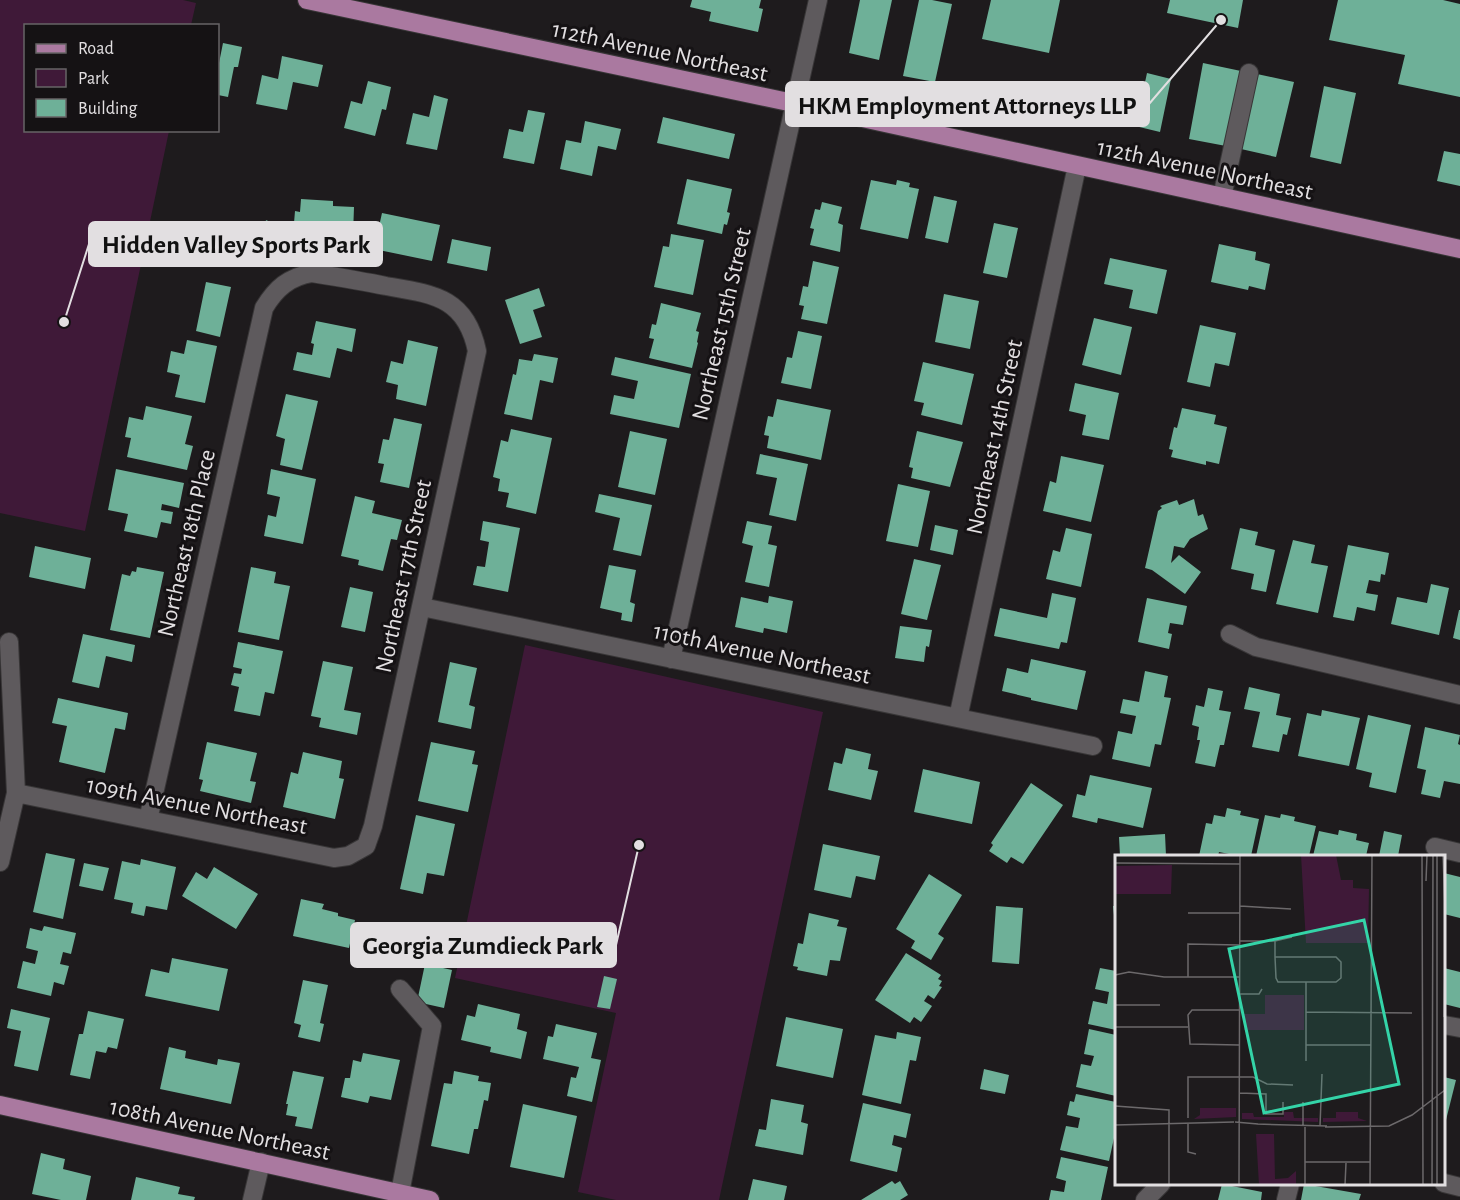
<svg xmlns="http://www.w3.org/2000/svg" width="1460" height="1200" viewBox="0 0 1460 1200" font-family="'Alegreya Sans',sans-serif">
	<rect width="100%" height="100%" fill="#1e1b1d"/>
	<path fill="#3f1938" d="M0,0H183L196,3L191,25L26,26V130L169,131L85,531L0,513Z
		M525,645L823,712L719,1200H616L578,1192L616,1013L455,978Z"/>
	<path fill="#6eb098" d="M692,0H761L759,8L763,9L758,32L709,21L711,12L690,7Z
		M860,0H892L879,60L849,53Z
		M919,0H932L952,4L935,82L903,76Z
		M991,0H1060L1049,53L982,39Z
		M1170,0H1243L1238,28L1167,13Z
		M1338,0H1443L1460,4V97L1398,84L1405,55L1329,40Z
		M223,43L242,47L238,67H234L228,97L218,95V63H219Z
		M282,56L323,65L318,87L293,82L287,110L256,104L262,75L278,79Z
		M1203,63L1241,71L1226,146L1189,139Z
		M1147,73L1171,79L1160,132L1131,125L1139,86L1144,87Z
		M1257,74L1294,82L1276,157L1241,149Z
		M368,81L391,87L386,110L382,109L375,136L344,128L351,101L362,104Z
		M1324,86L1356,93L1341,164L1310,157Z
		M434,95L448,99L437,150L406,144L413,113L429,117Z
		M528,110L545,113L534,164L503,158L509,129L523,132Z
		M663,117L735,134L729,159L657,143Z
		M585,121L621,129L616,150L598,146L592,176L560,169L566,140L581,143Z
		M1444,151L1460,154V186L1437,181Z
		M687,179L732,189L727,212L730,213L727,225L724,224L722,234L677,224Z
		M871,180L896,185L897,180L910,183L909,187L919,189L908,239L860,229Z
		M934,196L957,201L948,243L925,238Z
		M301,199L333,201V206L354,207L353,235L299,233V224L294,223L295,211L300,212Z
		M822,202L842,207L838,223L843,225L840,252L810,245L814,229L810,228L815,209L820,210Z
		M382,213L440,225L432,261L374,249Z
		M267,220L279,240L238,266L226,246Z
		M994,223L1018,228L1007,278L983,273Z
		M671,234L704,240L693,295L654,287L663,246L669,247Z
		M452,239L491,247L487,271L447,263Z
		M1219,244L1256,252L1255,260L1270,264L1265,290L1249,286L1248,290L1211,282Z
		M1110,258L1167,270L1157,314L1129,308L1133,290L1104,284Z
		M813,261L839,267L827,324L801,319L804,306L799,305L803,286L808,287Z
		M206,282L231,287L220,337L196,331Z
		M539,288L545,306L533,310L542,337L520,344L505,300Z
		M944,294L979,301L970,349L935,342Z
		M661,303L701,313L696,331L699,332L697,342L698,343L692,368L649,358L654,339L649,338L652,324L656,325Z
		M1094,318L1132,327L1121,375L1082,365Z
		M316,321L356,329L352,352L337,348L330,378L293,370L297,352L312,355L314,344L311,343Z
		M1200,325L1236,333L1229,366L1215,363L1210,387L1187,382Z
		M798,331L822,336L811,389L781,383L787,357L792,358Z
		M187,340L217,346L205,403L175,397L180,375L167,372L171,351L184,354Z
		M408,340L438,347L426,406L396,399L398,385L386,382L391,361L403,364Z
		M534,354L558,358L553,383L540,380L532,420L504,414L513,374L516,375L519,359L532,361Z
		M615,357L691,374L679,428L610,414L614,395L634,399L638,381L611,375Z
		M923,362L974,374L962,425L921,415L924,403L914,401Z
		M1075,383L1119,393L1109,440L1082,435L1086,415L1069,411Z
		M286,394L318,401L302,470L280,465L285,439L276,436Z
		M777,399L831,410L821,460L767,448L769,436L764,435L768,416L773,417Z
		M146,406L192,416L185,444L193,446L187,470L127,457L131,438L125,437L129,417L143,420Z
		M1182,408L1216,415L1214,424L1227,427L1219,464L1206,461V465L1171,457L1173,450L1169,449L1174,427L1177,428Z
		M394,418L422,424L409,488L380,482L384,464L378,463L383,439L389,440Z
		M511,429L552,438L536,514L506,507L509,493L498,491L500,479L493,477L501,440L508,442Z
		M630,431L667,439L655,495L618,487Z
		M917,431L963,442L950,487L911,478L913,468L909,467Z
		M760,454L808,464L796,521L769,515L777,478L756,474Z
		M1061,456L1104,465L1091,522L1043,511L1050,481L1056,483Z
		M116,469L184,483L179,508L162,504L161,510L173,512L171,524L161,522L157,538L124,531L128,514L108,510Z
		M271,469L316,479L303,544L264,536L268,515L276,517L280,497L267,494Z
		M898,484L930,491L918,547L886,541Z
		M599,494L652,505L641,556L613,550L620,518L595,512Z
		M355,496L375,501L372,513L402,520L397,540L391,539L383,571L358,565L359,560L341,556Z
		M1194,499L1198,516L1203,514L1208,529L1190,539L1184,548L1174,546L1171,563L1179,555L1201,572L1185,594L1152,570L1145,568L1158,511L1162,508L1160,506L1177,500L1179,505Z
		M483,521L520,528L508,592L473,585L477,566L485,567L489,542L480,540Z
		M747,521L772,526L768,544L777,546L769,587L745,582L753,546L742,543Z
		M935,525L958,530L953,555L930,550Z
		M1066,528L1092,534L1081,587L1046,579L1053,550L1060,552Z
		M1240,528L1258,532L1255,545L1275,550L1266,592L1251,589L1254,574L1231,569Z
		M1293,540L1315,545L1311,563L1328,566L1318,613L1276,604Z
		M1348,545L1389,553L1385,575L1381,574L1380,582L1369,580L1366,593L1378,595L1375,611L1357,607L1354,621L1333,617Z
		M35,546L91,558L85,589L29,577Z
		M914,559L941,565L927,620L901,614Z
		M609,565L636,570L630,602L635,604L632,622L621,620L622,613L600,608Z
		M137,567L164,572L150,638L110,630L122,574L130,576L132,571L136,572Z
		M251,567L276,572L274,583L290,586L279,640L238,632Z
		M1431,584L1449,588L1439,635L1391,624L1397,597L1427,603Z
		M350,587L373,592L365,632L341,627Z
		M1052,593L1076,598L1067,643L1061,642L1059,649L994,636L1000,608L1047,618Z
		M769,596L793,601L787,633L764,628L763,633L735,627L741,597L768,603Z
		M1147,598L1187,606L1183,625L1170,623L1168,633L1172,634L1169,649L1138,642Z
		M1459,610H1460V640L1453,638Z
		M900,626L932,630L929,647L926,646L924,662L895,658Z
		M83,634L135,645L132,662L106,656L99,688L72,682Z
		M238,642L283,651L274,694L265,692L260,716L234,711L239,687L231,685L234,673L241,674L242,669L233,667Z
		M1031,659L1086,671L1077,710L1031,700V698L1002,691L1007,668L1028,673Z
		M323,661L353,667L344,710L361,713L357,735L319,727L321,718L311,716Z
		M450,662L477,668L469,705L475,707L471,729L438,722Z
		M1145,671L1168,676L1164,697L1171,698L1161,745L1155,744L1150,767L1112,759L1118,731L1132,734L1136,716L1120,713L1123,699L1139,702Z
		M1249,687L1280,694L1276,715L1291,718L1287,735L1283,734L1279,752L1252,747L1260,712L1244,709Z
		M1208,688L1223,691L1219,710L1231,712L1224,745H1220L1215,767L1195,763L1200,740H1197L1199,727L1192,725L1196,705L1204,707Z
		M58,698L128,713L125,730L115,728L105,773L59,762L67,726L52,723Z
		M1322,710L1360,718L1349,766L1298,756L1307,713L1321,716Z
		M1368,715L1411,725L1396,793L1369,787L1372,773L1356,769Z
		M1425,727L1460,735L1458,744L1460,745V784L1444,781L1440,798L1421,794L1426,770L1417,768Z
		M207,742L257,753L250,781L256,782L251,803L200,791L203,780L199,779Z
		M431,742L475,751L472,764L478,765L468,812L418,801Z
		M846,748L871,754L868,769L878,771L871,800L828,790L834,762L842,764Z
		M303,752L342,761L339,778L344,779L335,819L283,807L291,772L298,774Z
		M923,769L980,782L972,824L914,812Z
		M1090,775L1152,788L1143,828L1098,818L1097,823L1072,817L1077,794L1085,796Z
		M1031,783L1063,805L1023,864L1011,857L1007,863L989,851L993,845L991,843Z
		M1227,808L1241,811L1240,815L1259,819L1251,856H1228L1229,854L1219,852L1218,856H1199L1206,823L1212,824L1214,815L1225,817Z
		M1281,814L1295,817L1294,821L1316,826L1309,856H1256L1265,815L1280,818Z
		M416,815L455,824L444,876L427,873L423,894L400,889Z
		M1339,830L1357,834L1356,840L1369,843L1366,856H1313L1319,831L1338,835Z
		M1384,831L1402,835L1398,856H1379Z
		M1165,834L1166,856H1120L1119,837Z
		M823,844L880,856L875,880L856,876L851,898L814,890Z
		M46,853L75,859L63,919L33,912Z
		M141,859L176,867L167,910L146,906L144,916L131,913L133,903L114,899L122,861L140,865Z
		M84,863L109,868L103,891L79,886Z
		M214,867L258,894L236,929L182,896L196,872L207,879Z
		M1444,873L1460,877V918L1444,914Z
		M929,874L962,895L938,934L944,938L931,960L911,948L915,941L896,929Z
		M301,899L324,904L322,909L338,913V916L355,920L349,948L293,936Z
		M996,906L1023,908L1019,964L992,962Z
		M1113,906H1116V924H1115Z
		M809,913L839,920L837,926L847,928L840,961L830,960L827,976L797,970L798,967L793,966L798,943L803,944Z
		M44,926L76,933L71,954L63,952L60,964L69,966L64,985L54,982L51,996L17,988L23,961L35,964L38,951L26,948L30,928L42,931Z
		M906,953L941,975L938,979L942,981L939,986L942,987L934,999L928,995L924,1001L932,1006L921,1022L914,1017L910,1023L875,1000Z
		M172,958L228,969L219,1011L145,996L151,969L169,973Z
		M425,964L452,970L444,1008L417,1002Z
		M1100,968L1116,971V1030L1088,1024L1093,1001L1107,1004L1109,992L1095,989Z
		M1444,968L1460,972V1008L1444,1004Z
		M604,976L617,979L610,1009L597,1007Z
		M303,980L328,985L320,1023L324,1024L320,1042L298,1037L301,1025L294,1023Z
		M478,1004L520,1014L517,1029L527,1032L521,1059L490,1052L491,1047L461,1040L467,1015L475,1017Z
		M11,1009L50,1018L38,1071L14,1066L21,1031L7,1028Z
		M88,1011L124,1019L117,1049L108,1047L106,1053L96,1051L90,1079L70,1075L79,1034H83Z
		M786,1017L843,1029L833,1078L776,1066Z
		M556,1024L597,1033L591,1058L601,1060L592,1102L567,1096L571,1077L576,1078L579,1067L543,1059L548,1036L553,1037Z
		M1089,1029L1116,1035V1096L1076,1087L1081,1064L1091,1066L1094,1056L1084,1054Z
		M897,1032L921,1037L916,1061L910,1060L901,1104L862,1095L875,1035L896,1039Z
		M169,1047L186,1051L185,1058L217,1065L218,1059L240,1063L231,1104L160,1089Z
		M363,1053L400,1060L391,1100L370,1096L368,1103L341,1097L345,1078H350L353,1060L361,1062Z
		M984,1069L1009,1075L1005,1094L980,1089Z
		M293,1071L324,1077L312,1129L295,1126L297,1117L286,1115L288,1104H286Z
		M454,1071L479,1076L478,1081L491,1083L488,1101L484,1100L478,1129H474L469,1154L431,1146L444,1083L452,1084Z
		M1444,1077L1456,1080L1444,1128Z
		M1076,1094L1116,1102V1129L1109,1161L1060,1150L1066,1126L1078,1128L1080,1118L1067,1115L1070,1101L1074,1102Z
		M771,1099L804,1105L801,1122L808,1124L803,1155L755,1146L759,1129L766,1130Z
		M863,1103L911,1114L906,1138L894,1135L892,1145L902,1148L897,1172L850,1161Z
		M523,1104L577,1116L564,1178L510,1167Z
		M41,1153L65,1159L63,1169L91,1176L86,1200H61L32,1194Z
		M1061,1157L1108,1167L1101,1200H1049L1051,1190L1064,1192L1066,1181L1056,1178Z
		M136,1177L180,1187L178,1194L195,1197L194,1200H131Z
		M753,1179L787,1186L784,1200H748Z
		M892,1181L895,1184L900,1181L908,1195L900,1200H861Z
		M1222,1184L1262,1192L1261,1200H1218Z
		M1304,1184L1361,1194L1359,1200H1301Z"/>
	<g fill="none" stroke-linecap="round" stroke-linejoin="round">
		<defs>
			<path id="minor" d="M1222,197L1249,73
				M422,607L1093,746
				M1230,634L1256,647L1460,695
				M671,659L818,0
				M958,718L1077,166
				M16,793L334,858L348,856L366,846L373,826L477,351C466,297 433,294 386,286C362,281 337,277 312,273C289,277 276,288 264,308L148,820
				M1435,847L1460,853
				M0,862L16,793L9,642
				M1444,1025L1460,1028
				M1444,1183L1460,1187
				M400,1193L432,1026L400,989
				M252,1200L261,1162
				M1145,1200L1161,1184
				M1286,1200L1290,1184"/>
			<path id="major" d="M307,0L812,107L1460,249
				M0,1105L430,1200"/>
		</defs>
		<use href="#minor" stroke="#383637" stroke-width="20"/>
		<use href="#major" stroke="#383637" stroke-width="20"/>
		<use href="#minor" stroke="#5e5a5d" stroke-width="18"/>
		<use href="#major" stroke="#aa79a0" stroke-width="18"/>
	</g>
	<g text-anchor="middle" stroke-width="6" stroke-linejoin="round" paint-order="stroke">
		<g font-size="24" fill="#e2dfe1" stroke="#151214">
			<text transform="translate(660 51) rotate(12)" y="8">112th Avenue Northeast</text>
			<text transform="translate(1205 169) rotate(12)" y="8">112th Avenue Northeast</text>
			<text transform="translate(721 324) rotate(-77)" y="8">Northeast 15th Street</text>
			<text transform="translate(994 437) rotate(-78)" y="8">Northeast 14th Street</text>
			<text transform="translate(186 543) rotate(-77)" y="8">Northeast 18th Place</text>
			<text transform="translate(403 576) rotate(-78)" y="8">Northeast 17th Street</text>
			<text transform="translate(762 653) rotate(12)" y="8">110th Avenue Northeast</text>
			<text transform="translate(197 805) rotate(11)" y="8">109th Avenue Northeast</text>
			<text transform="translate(220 1129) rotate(12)" y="8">108th Avenue Northeast</text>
		</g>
	</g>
	<g transform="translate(1115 855)">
		<rect width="330" height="330" fill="#1e1b1d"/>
		<path d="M186,0H221L226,25H238V33L254,34L253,88H191ZM57,10L56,39H0V11ZM150,140H189V175H129V159H150ZM85,253H121V262L79,264L85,260ZM169,257H178L179,263H203V267L127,264V258H138L139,262H169ZM221,257H243V263L252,266L208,267V263H221ZM141,279H159L160,324L173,323L181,316V330H144Z" fill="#3f1938"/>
		<path fill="none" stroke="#6c696b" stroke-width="1.5" d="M307,0L308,330M322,0V330M328,0L330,53M0,8L125,9M311,26L312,0M125,51L176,54M73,58H125M125,86H160L177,82M160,86V102L161,123L163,127H221L226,123V107L221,102H160M0,120L14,117L49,122H124M73,122V89L124,90M191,127V206M125,139H144L147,134M0,150H45M191,157L297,158M329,162L330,97M0,172H73M124,190L75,189L73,160L77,155H124M191,190H256M125,238L151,239V259H168V247M188,247V271M0,251L54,255V330M73,263V222H138L152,229L178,230M120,267L143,269M73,269V297L81,299M141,269L212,271M0,270L119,267M205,271L207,219M210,272L274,271L297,260L330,235M190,307H255M124,330L125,0M190,330V272M230,330L231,308M255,330L257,0M317,330L318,0"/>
		<path fill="#34d4a8" fill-opacity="0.15" stroke="#34d4a8" stroke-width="3" d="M249,65L284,229L149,258L114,94Z"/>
		<rect width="330" height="330" fill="none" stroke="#e2dfe1" stroke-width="3"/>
	</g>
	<path fill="none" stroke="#e2dfe1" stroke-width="2" d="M1221 20L1149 104M64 322L89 244M639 845L616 945"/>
	<g fill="#e2dfe1" stroke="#151214" stroke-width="2">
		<circle cx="1221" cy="20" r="6"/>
		<circle cx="64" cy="322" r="6"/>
		<circle cx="639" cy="845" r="6"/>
	</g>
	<g fill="#e2dfe1" stroke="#e2dfe1" stroke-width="2">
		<rect x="786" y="82" width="363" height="44" rx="6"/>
		<rect x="89" y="222" width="293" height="44" rx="6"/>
		<rect x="351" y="923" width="265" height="44" rx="6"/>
	</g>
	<g font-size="26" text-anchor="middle" font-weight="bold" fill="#111">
		<text x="967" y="114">HKM Employment Attorneys LLP</text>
		<text x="236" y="253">Hidden Valley Sports Park</text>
		<text x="483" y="954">Georgia Zumdieck Park</text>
	</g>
	<rect x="24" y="24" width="195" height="108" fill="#151214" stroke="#676466" stroke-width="1.5"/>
	<rect x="36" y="44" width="30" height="9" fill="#aa79a0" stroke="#676466" stroke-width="1.5"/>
	<text x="78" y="54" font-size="18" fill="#e2dfe1">Road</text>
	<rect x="36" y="69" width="30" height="18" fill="#3f1938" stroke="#676466" stroke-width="1.5"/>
	<text x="78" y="84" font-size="18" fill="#e2dfe1">Park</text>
	<rect x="36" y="99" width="30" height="18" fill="#6eb098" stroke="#676466" stroke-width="1.5"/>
	<text x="78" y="114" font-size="18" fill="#e2dfe1">Building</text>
</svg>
